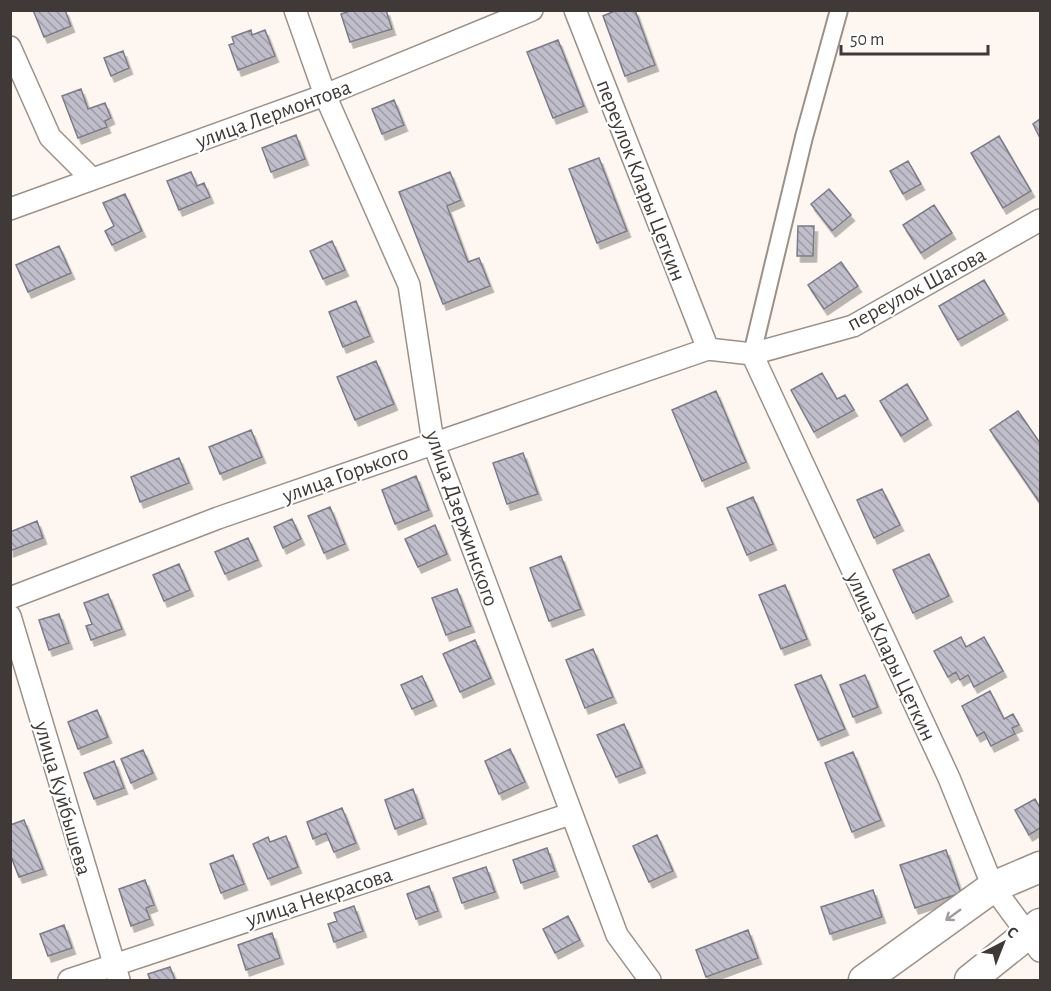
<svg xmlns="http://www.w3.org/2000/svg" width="1051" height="991" viewBox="0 0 1051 991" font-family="'Alegreya Sans',sans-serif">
	<defs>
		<pattern id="building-back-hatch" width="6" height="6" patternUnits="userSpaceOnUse" patternTransform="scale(1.5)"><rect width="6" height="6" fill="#c0becb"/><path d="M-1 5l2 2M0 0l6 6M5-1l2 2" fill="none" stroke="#9d9ba6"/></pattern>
		<filter id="shadow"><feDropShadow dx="3.5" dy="6" stdDeviation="0" flood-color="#0004"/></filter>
	</defs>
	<rect width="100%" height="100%" fill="#fdf6f1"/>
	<path fill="url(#building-back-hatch)" stroke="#7c7b87" stroke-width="1.5" filter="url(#shadow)" d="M33,10H65L71,26L44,37Z
		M353,10H386L392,29L350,42L341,14Z
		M617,10H635L655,65L625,76L603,16Z
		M251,30L252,35L265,30L275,56L238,70L229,45L234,43L232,37Z
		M558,40L584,106L553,118L527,52Z
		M123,51L129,68L111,76L104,58Z
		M81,89L88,109L105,103L111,118L105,121L107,127L78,138L62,96Z
		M394,100L404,125L382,134L372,109Z
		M1040,119V138L1033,124Z
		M296,135L305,159L271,172L262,148Z
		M999,136L1031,191L1003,208L971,153Z
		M599,158L627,231L597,243L569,169Z
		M908,161L921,184L903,194L890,171Z
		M191,172L197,186L204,183L210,197L179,210L167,181Z
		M450,172L461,200L447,206L468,262L479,258L490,286L443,304L399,192Z
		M829,189L851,215L832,231L811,204Z
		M125,194L142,231L112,245L105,231L114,226L103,203Z
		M934,205L952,233L921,253L903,225Z
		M798,226H814L813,256H797Z
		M332,241L345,270L323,279L310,251Z
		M59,246L71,273L28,292L16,265Z
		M841,262L858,286L824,309L808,285Z
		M984,280L1004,314L958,340L939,306Z
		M356,301L370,336L343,347L329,312Z
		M376,361L394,404L355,420L337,377Z
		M822,373L837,399L845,395L854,410L814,432L791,390Z
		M907,384L928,419L901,436L880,401Z
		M716,391L746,462L702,481L672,410Z
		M1018,411L1040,443V503L990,430Z
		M251,430L262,457L220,474L209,447Z
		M523,453L538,494L507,504L493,463Z
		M179,458L189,483L140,502L131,477Z
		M416,476L429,510L395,524L382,490Z
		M882,489L900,525L874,538L857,500Z
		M753,497L773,544L747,555L727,508Z
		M330,507L345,544L324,553L308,516Z
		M292,519L301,539L283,548L274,527Z
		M37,521L43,538L10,551V532Z
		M435,525L447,554L418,567L405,539Z
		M248,538L258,560L225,574L215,552Z
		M929,554L949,596L913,613L893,570Z
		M561,556L581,609L549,621L530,568Z
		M179,564L190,590L164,601L153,575Z
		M785,585L807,639L781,649L759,595Z
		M457,589L471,626L446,635L432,598Z
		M108,594L122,629L91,640L86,626L92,624L84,603Z
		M59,614L69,643L49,650L39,620Z
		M961,637L966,647L984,637L1003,671L974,687L968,675L960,680L956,672L948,677L934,651Z
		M475,640L491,678L460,692L443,654Z
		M593,649L613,697L585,708L566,660Z
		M821,675L845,729L818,740L795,685Z
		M865,675L878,707L853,717L840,685Z
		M422,676L433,700L412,709L401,685Z
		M990,691L1004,719L1013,714L1019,725L1012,728L1015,734L991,746L984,732L977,736L962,706Z
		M97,710L108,737L78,749L68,722Z
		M624,724L642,767L616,777L597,735Z
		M510,749L525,782L499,794L485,761Z
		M143,750L153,773L131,783L121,759Z
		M853,752L881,820L852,832L825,763Z
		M114,761L124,788L94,799L84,773Z
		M413,789L423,818L395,829L385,800Z
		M1035,799L1040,808V828L1029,835L1015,810Z
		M342,808L356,843L334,852L326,833L313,839L307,822Z
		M24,820L43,869L19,877L10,854V825Z
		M657,835L673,871L649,882L633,846Z
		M286,836L298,867L268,879L253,844L268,837L270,842Z
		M547,848L555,871L521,883L513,860Z
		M946,850L961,893L915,908L900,865Z
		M233,855L244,884L221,893L210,864Z
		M486,867L495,892L462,903L453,878Z
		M145,880L154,905L146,908L150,919L131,926L119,889Z
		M429,886L438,911L416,919L407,894Z
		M873,890L882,917L830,934L821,907Z
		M354,906L363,931L334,942L328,924L337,921L334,913Z
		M568,916L580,940L555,953L543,929Z
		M64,925L72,948L48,956L40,934Z
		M748,930L758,958L706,977L696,950Z
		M272,933L280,958L246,970L238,945Z
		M170,967L175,980H150L148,974Z"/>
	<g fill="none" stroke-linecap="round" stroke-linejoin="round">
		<defs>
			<path id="pedestrian" d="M752,354L804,137L839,10"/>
			<path id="minor" d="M295,10L325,95L409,285L433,442L617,935L650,980
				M575,10L708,349
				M10,47L50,137L92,179
				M10,209L325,95L532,10
				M752,354L949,778L993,887L1040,951
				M10,598L218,518L708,349L752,354L853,326L1040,220
				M10,616L119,980
				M69,980L570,814"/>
			<path id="secondary" d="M864,980L993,887L1040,867
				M970,980L1040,924"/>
		</defs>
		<use href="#pedestrian" stroke="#9c9189" stroke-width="20"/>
		<use href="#minor" stroke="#9c9189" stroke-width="24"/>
		<use href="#secondary" stroke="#9c9189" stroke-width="33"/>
		<use href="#pedestrian" stroke="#fff" stroke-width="16"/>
		<use href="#minor" stroke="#fff" stroke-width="21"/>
		<use href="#secondary" stroke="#fff" stroke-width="30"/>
	</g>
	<defs><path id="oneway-shaft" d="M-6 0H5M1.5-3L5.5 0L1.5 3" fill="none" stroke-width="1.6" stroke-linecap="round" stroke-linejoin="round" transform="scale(1.5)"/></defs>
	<use stroke="#9f9c9b" href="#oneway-shaft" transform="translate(953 915) rotate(144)"/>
	<g text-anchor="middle" stroke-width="4.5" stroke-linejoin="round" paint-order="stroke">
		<g font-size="22" fill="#3f3a37" stroke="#fff">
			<text transform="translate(273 113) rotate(-20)" y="8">улица Лермонтова</text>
			<text transform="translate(642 180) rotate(69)" y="8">переулок Клары Цеткин</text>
			<text transform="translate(916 288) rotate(-28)" y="8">переулок Шагова</text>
			<text transform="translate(345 473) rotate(-20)" y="8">улица Горького</text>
			<text transform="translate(463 518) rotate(71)" y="8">улица Дзержинского</text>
			<text transform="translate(892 656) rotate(65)" y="8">улица Клары Цеткин</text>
			<text transform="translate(64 798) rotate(74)" y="8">улица Куйбышева</text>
			<text transform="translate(319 896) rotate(-18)" y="8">улица Некрасова</text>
		</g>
	</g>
	<rect width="1051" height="991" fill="none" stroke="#3f3a37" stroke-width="24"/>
	<g transform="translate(1003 943) rotate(42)" stroke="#ffffff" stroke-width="4.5" paint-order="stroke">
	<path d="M0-4.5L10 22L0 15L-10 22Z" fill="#3f3a37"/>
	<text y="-9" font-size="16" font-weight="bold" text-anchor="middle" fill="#3f3a37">С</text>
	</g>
	<path d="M841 45v9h147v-9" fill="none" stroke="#3f3a37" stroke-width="3"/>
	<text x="850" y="45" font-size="18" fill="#3f3a37" stroke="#ffffff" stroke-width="4.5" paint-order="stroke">50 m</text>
</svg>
